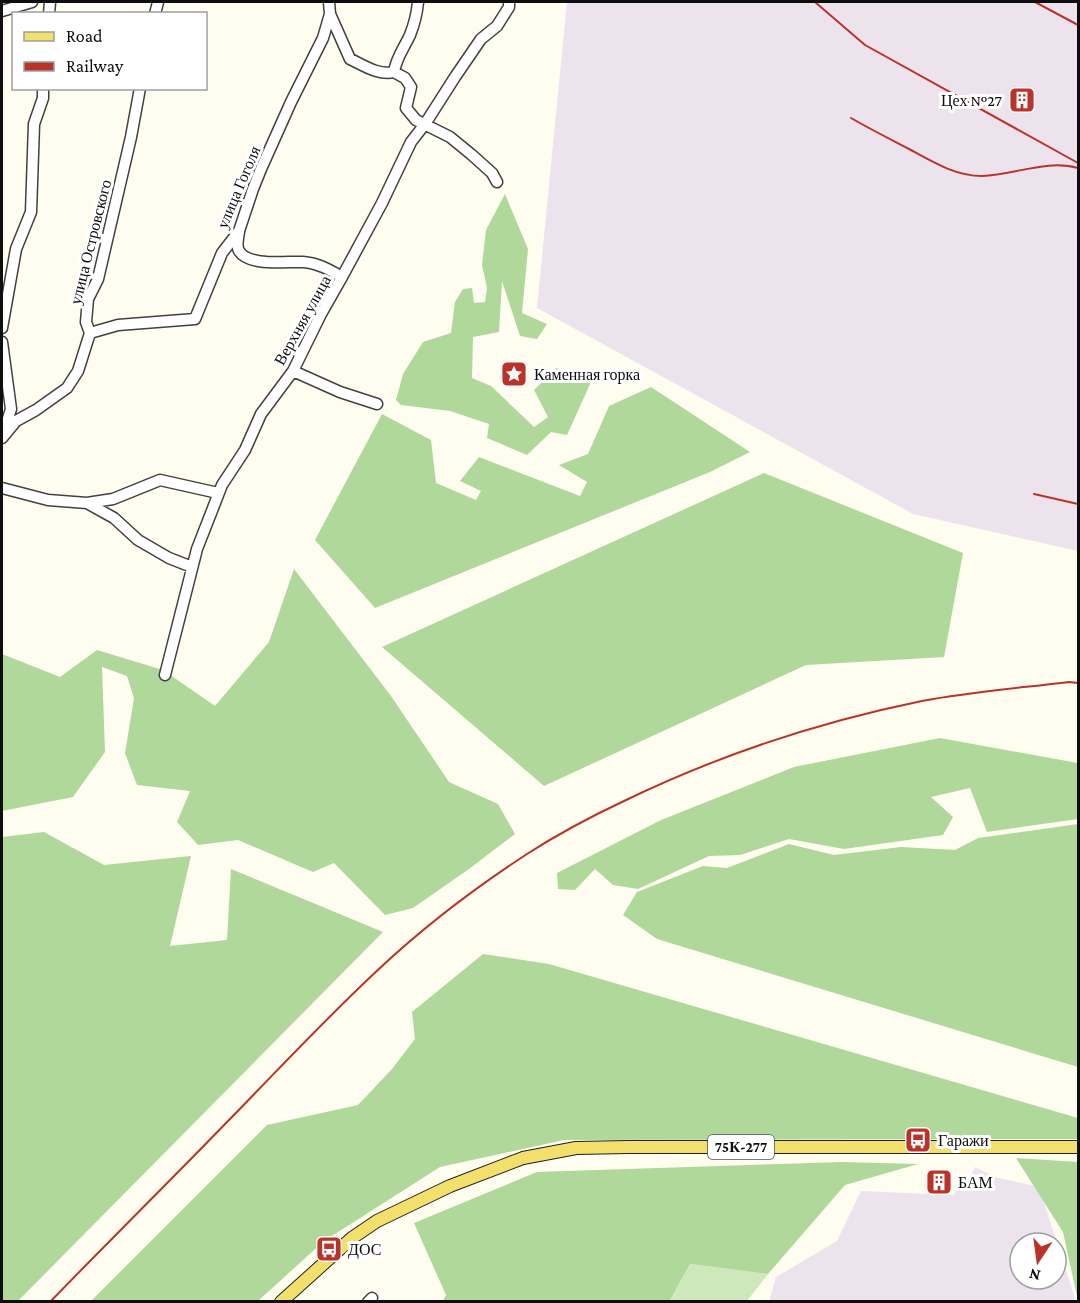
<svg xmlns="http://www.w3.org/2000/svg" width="1080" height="1303" viewBox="0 0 1080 1303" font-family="'Crimson Pro',serif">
	<rect width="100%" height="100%" fill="#fefdf0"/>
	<path fill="#ede3ed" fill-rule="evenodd" d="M567,2H1078V551L913,514L537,308Z
		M975,1167L995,1177L1039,1187L1076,1301L769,1302L776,1277L837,1241L861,1191L954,1195L959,1182L962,1181L966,1185ZM1020,1243H1056V1279H1020Z"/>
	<path fill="#cee8bb" d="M690,1264L768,1274L747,1301L670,1302Z"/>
	<path fill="#b0d89b" d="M505,194L528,249L522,313L547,324L537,339L520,336L502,281L499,332L473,337L472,378L491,386L534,427L548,417L534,390L556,368L591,382L567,435L551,432L527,455L487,438L489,424L450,411L401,405L396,400L403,374L423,342L451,333L455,302L463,289L472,288L474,303L485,302L487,288L482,265L486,230Z
		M651,387L750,452L710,472L375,608L315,540L382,414L431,440L436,483L476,500L481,491L460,481L479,457L580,496L587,482L559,465L588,454L609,406Z
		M764,473L963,553L944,657L806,665L544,786L382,647Z
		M294,569L391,696L449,782L498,804L515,834L469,869L413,908L385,915L334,863L313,872L238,840L198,845L177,822L190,791L137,785L125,753L134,698L127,676L102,667L105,752L73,797L2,811V654L60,677L97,650L163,670L215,706L269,642Z
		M940,738L1078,763V819L987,832L970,788L931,797L953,817L943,835L844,849L789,839L740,855L709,856L638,889L613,885L595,869L575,890L558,889L557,873L661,820L794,767Z
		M1078,824V1067L657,939L623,915L637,892L703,866L727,868L789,844L834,855L901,847L955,850L978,838Z
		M44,832L104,865L191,856L170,946L227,940L231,869L383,932L18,1301H2V837Z
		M483,954L549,964L1078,1118V1139L564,1140L440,1167L324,1241L258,1301H91L267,1125L358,1105L392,1069L415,1039L412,1012Z
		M1016,1158L1078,1162V1301L1063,1232Z
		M842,1162L918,1164L845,1185L768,1274L690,1264L670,1301H443L446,1295L414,1223L537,1172Z"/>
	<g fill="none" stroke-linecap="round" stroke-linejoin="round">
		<defs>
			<path id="minor" d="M2,11L32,2
				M49,14L50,2
				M155,14L158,2
				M330,14L350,59C363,65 379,76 394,72L405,78L411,87L406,108L416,120L450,137L472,155L492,173L497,182
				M394,72C396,58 404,48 410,35C414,25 417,13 418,2
				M239,232C238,238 236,246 239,251C249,267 287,261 303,262C318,263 330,270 342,277
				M2,328L16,249L31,212L34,124L43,98V88
				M90,333L118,325L195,319L222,253L239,231L253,189L261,169L291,102L323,38L330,14L329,2
				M2,342L11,409L4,431
				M293,371L340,392L377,404
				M2,438L16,421L36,410L67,388L78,371L90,333L86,322L88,299L98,279L131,137L140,88
				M2,488L48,500L87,503L114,518L138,540L169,558L192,567
				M87,503L113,499L160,480L218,493
				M165,675L197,549L222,485L245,450L261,414L293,371L321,314L342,277L382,203L411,142L425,124L455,77L481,39L497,26L509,7V2
				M368,1302L372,1298"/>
			<path id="major" d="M281,1302L352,1238L377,1221L450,1186L523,1158L576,1148L628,1147H1078"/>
		</defs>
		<use href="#minor" stroke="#414141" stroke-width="13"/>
		<use href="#major" stroke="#1f1f1f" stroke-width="14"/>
		<use href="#minor" stroke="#fff" stroke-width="10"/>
		<use href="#major" stroke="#f3e06c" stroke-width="12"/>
		<path stroke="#ba332b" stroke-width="2" d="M815,2L865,45L1078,163
			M1035,2L1078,25
			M1077,2H1078
			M851,118C870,129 890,139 909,149C931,161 955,176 982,176C1014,175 1047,159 1078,168
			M1034,494L1078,504
			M50,1302C109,1241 169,1182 228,1121C278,1070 327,1017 380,968C425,926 475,888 527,854C558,834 590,817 624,801C719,755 819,722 922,701C970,692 1020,688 1069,682L1078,683"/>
	</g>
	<defs>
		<symbol id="building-square" viewBox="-11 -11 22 22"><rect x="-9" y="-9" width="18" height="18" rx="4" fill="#ba332b" stroke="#fff"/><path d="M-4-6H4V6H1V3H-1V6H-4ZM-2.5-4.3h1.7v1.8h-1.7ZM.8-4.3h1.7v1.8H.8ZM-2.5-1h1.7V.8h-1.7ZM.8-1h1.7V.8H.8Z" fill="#fff"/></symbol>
		<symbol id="sight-square" viewBox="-11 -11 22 22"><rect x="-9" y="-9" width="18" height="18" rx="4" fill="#ba332b" stroke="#fff"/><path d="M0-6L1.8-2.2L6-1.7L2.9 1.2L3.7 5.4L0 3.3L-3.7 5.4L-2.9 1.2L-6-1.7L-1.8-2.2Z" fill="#fff"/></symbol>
		<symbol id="bus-square" viewBox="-11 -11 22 22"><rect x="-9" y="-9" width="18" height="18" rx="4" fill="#ba332b" stroke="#fff"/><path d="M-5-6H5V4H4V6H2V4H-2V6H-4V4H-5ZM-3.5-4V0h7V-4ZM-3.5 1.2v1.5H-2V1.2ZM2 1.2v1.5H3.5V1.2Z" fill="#fff"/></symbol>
	</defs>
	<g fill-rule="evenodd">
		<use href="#building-square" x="1007" y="85" width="30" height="30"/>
		<use href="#sight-square" x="499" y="359" width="30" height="30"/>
		<use href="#bus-square" x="903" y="1125" width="30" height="30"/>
		<use href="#building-square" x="924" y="1167" width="30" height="30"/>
		<use href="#bus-square" x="314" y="1234" width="30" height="30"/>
	</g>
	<g text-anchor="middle" stroke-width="6" stroke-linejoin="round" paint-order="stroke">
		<rect fill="#fff" stroke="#565656" stroke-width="1.5" x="708" y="1135" width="66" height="24" rx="4.5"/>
		<g font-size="15" font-weight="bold" fill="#0e0e0e">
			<text x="741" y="1152">75К-277</text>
		</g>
		<g font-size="16" fill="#0e0e0e" stroke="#fff" text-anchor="start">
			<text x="1002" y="106" text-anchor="end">Цех №27</text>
			<text x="534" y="380">Каменная горка</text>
			<text x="938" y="1146">Гаражи</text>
			<text x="958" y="1188">БАМ</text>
			<text x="348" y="1255">ДОС</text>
		</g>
		<g font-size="16" fill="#0e0e0e" stroke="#fff">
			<text transform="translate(238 187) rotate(-67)" y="6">улица Гоголя</text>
			<text transform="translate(90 242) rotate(-76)" y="6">улица Островского</text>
			<text transform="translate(302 320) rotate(-61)" y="6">Верхняя улица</text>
		</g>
	</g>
	<rect width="1080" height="1303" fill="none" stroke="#0e0e0e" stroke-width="6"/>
	<rect x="12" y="12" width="195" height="78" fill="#ffffff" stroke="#9f9f9f" stroke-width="1.5"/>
	<rect x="24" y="32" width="30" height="9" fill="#f3e06c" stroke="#9f9f9f" stroke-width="1.5"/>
	<text x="66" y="42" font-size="18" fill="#0e0e0e">Road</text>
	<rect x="24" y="62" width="30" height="9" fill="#ba332b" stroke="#9f9f9f" stroke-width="1.5"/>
	<text x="66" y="72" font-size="18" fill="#0e0e0e">Railway</text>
	<g transform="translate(1038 1261) rotate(193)"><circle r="28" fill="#ffffff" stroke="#9f9f9f" stroke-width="1.5"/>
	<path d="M0-4.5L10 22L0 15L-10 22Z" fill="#ba332b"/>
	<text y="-9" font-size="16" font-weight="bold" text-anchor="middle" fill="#0e0e0e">N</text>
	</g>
</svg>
